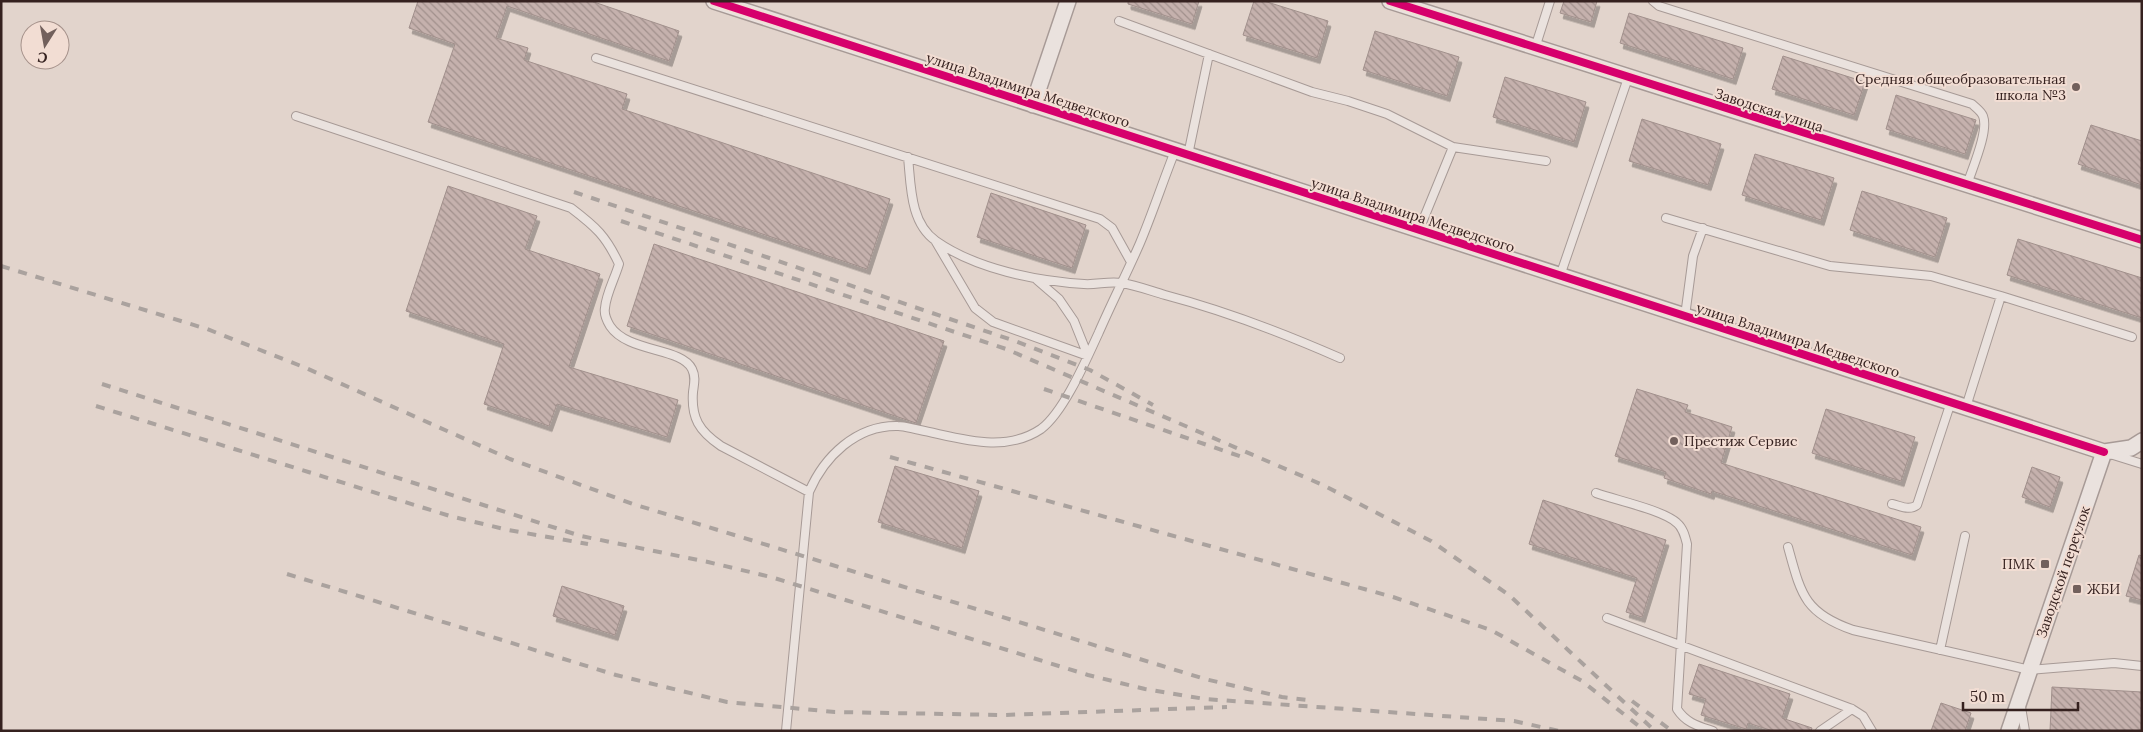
<svg xmlns="http://www.w3.org/2000/svg" width="2143" height="732" viewBox="0 0 2143 732" font-family="Lora,serif">
	<defs>
		<pattern id="building-back-hatch" width="6" height="6" patternUnits="userSpaceOnUse" patternTransform="scale(1.25)"><rect width="6" height="6" fill="#c5b1ad"/><path d="M-1 5l2 2M0 0l6 6M5-1l2 2" fill="none" stroke="#a1908c"/></pattern>
		<filter id="shadow"><feDropShadow dx="3" dy="5.5" stdDeviation="0" flood-color="#0004"/></filter>
	</defs>
	<rect width="100%" height="100%" fill="#e2d4cc"/>
	<path fill="url(#building-back-hatch)" stroke="#a1908c" filter="url(#shadow)" d="M418,1H591L679,31L669,61L507,6L496,38L528,48L524,60L627,94L622,109L890,199L867,269L428,122L455,44L409,28Z
		M1128,1H1199L1192,24L1128,4Z
		M1254,1H1264L1328,21L1317,58L1243,35Z
		M1564,1H1597L1591,22L1560,13Z
		M1629,13L1743,48L1733,79L1620,43Z
		M1375,31L1459,57L1447,96L1363,70Z
		M1783,56L1865,82L1854,115L1772,89Z
		M1505,77L1586,102L1574,142L1493,117Z
		M1896,95L1976,120L1965,154L1886,129Z
		M1642,119L1721,144L1708,185L1629,161Z
		M2091,125L2142,141V185L2078,164Z
		M1755,154L1834,178L1821,220L1742,195Z
		M448,186L537,216L525,249L600,274L569,367L678,400L667,437L557,404L549,426L484,404L504,344L406,311Z
		M1862,191L1947,218L1935,257L1850,230Z
		M991,193L1086,225L1072,268L977,237Z
		M2018,239L2142,278V318L2007,275Z
		M654,244L944,341L916,423L627,326Z
		M1637,389L1688,405L1685,412L1732,427L1721,463L1921,527L1912,555L1712,491L1711,494L1664,478L1666,472L1615,456Z
		M1826,409L1915,437L1901,481L1812,453Z
		M895,466L979,491L962,548L878,522Z
		M2032,467L2060,477L2050,507L2022,497Z
		M1543,500L1666,540L1642,617L1626,612L1637,578L1529,544Z
		M2139,555L2142,556V600L2126,596Z
		M562,586L624,606L615,635L553,616Z
		M1699,664L1790,694L1782,718L1812,728L1811,731H1773L1748,723L1746,729L1701,715L1706,699L1689,694Z
		M2052,687L2142,692V731H2050Z
		M1941,703L1971,713L1965,731H1931Z"/>
	<g fill="none" stroke-linecap="round" stroke-linejoin="round">
		<defs>
			<path id="service" d="M1653,1L1659,6L1972,104C1976,108 1981,111 1983,116C1989,131 1972,169 1967,185
				M1119,21L1312,92L1348,101L1387,114L1453,147L1419,230
				M1535,48L1550,1
				M596,58L1100,219L1112,228L1131,262
				M296,116L571,208C596,227 606,236 619,264C615,278 606,294 605,308C604,313 607,321 610,326C628,353 681,347 692,369C696,377 694,384 693,392C691,418 699,431 721,446L809,492
				M1453,147L1546,161
				M1188,155L1209,54
				M908,157C911,186 910,223 936,241C976,269 1036,281 1084,284C1096,285 1109,281 1121,283C1136,285 1151,291 1165,295C1226,311 1283,333 1340,358
				M1666,218L1830,266L1931,276L2001,296
				M936,242L975,308L993,322L1088,356L1074,321L1059,299L1037,280
				M1560,276L1628,78
				M1685,316L1693,256L1703,228
				M1966,407L2001,296L2132,337
				M2110,454L2142,464
				M1596,493C1615,500 1663,510 1677,523C1683,528 1685,536 1687,544L1677,709C1686,723 1698,726 1713,731
				M1892,504C1901,506 1909,511 1917,505L1951,402
				M1788,547C1801,594 1804,613 1853,630L2030,670L2114,663L2142,666
				M1607,618L1852,709L1863,716L1872,731
				M1940,650L1965,536
				M2021,707L2025,731
				M786,731L809,492C824,457 856,425 898,426C905,426 913,429 920,430C960,438 1004,454 1041,429C1064,412 1087,358 1099,332C1112,302 1127,273 1140,243C1153,212 1163,181 1175,151
				M1820,731L1852,709"/>
			<path id="minor" d="M714,1L2104,452
				M1390,1L2142,240
				M1033,105L1068,1
				M2009,731L2104,452L2131,448L2142,441"/>
		</defs>
		<use href="#service" stroke="#a79a96" stroke-width="10"/>
		<use href="#minor" stroke="#a79a96" stroke-width="18"/>
		<use href="#service" stroke="#eae2de" stroke-width="8"/>
		<use href="#minor" stroke="#eae2de" stroke-width="15"/>
		<path stroke="#aaa29e" stroke-width="4" stroke-dasharray="9 9" stroke-linecap="butt" d="M574,192L1015,341L1090,370L1153,405
			M621,221L1006,349L1323,485L1431,541L1509,595L1655,731
			M1,266L207,329L306,368L510,459L633,504L1205,679L1282,697L1308,700
			M102,384L581,536L708,562L771,577L1088,675L1145,689L1205,699L1514,721L1559,731
			M1044,389L1248,459
			M96,406L450,516L508,530L588,544
			M890,457L1393,597L1491,630L1582,681L1645,731
			M287,574L616,675L727,702L835,712L1003,715L1227,707
			M1632,701L1672,731"/>
		<defs>
			<path id="cycleway" d="M714,1L2104,452
				M1390,1L2142,240"/>
		</defs>
		<use href="#cycleway" stroke="#f2ddd3" stroke-width="11"/>
		<use href="#cycleway" stroke="#d6006c" stroke-width="8"/>
	</g>
	<g fill="#72605c" stroke="#f2ddd3" stroke-width="2">
		<circle cx="2076" cy="87" r="5"/>
		<circle cx="1674" cy="441" r="5"/>
		<rect x="2040" y="559" width="10" height="10" rx="2.5"/>
		<rect x="2072" y="584" width="10" height="10" rx="2.5"/>
	</g>
	<g text-anchor="middle" stroke-width="4" stroke-linejoin="round" paint-order="stroke">
		<g font-size="14" fill="#35211f" stroke="#f2ddd3" text-anchor="end">
			<text x="2066" y="84">Cредняя общеобразовательная<tspan x="2066" dy="16">школа №3</tspan></text>
			<text x="1684" y="446" text-anchor="start">Престиж Сервис</text>
			<text x="2035" y="569">ПМК</text>
			<text x="2087" y="594" text-anchor="start">ЖБИ</text>
		</g>
		<g font-size="14" fill="#35211f" stroke="#f2ddd3">
			<text transform="translate(1028 90) rotate(18)" y="5">улица Владимира Медведского</text>
			<text transform="translate(1769 110) rotate(18)" y="5">Заводская улица</text>
			<text transform="translate(1413 215) rotate(18)" y="5">улица Владимира Медведского</text>
			<text transform="translate(1798 340) rotate(18)" y="5">улица Владимира Медведского</text>
			<text transform="translate(2063 572) rotate(-71)" y="5">Заводской переулок</text>
		</g>
	</g>
	<rect width="2143" height="732" fill="none" stroke="#35211f" stroke-width="5"/>
	<g transform="translate(45 45) rotate(191)"><circle r="24" fill="#f2ddd3" stroke="#a6928b"/>
	<path d="M0-4L9 19L0 12L-9 19Z" fill="#72605c"/>
	<text y="-8" font-size="14" font-weight="bold" text-anchor="middle" fill="#35211f">С</text>
	</g>
	<path d="M1963 702v8h115v-8" fill="none" stroke="#35211f" stroke-width="2.5"/>
	<text x="1970" y="702" font-size="15" fill="#35211f" stroke="#f2ddd3" stroke-width="4" paint-order="stroke">50 m</text>
</svg>
